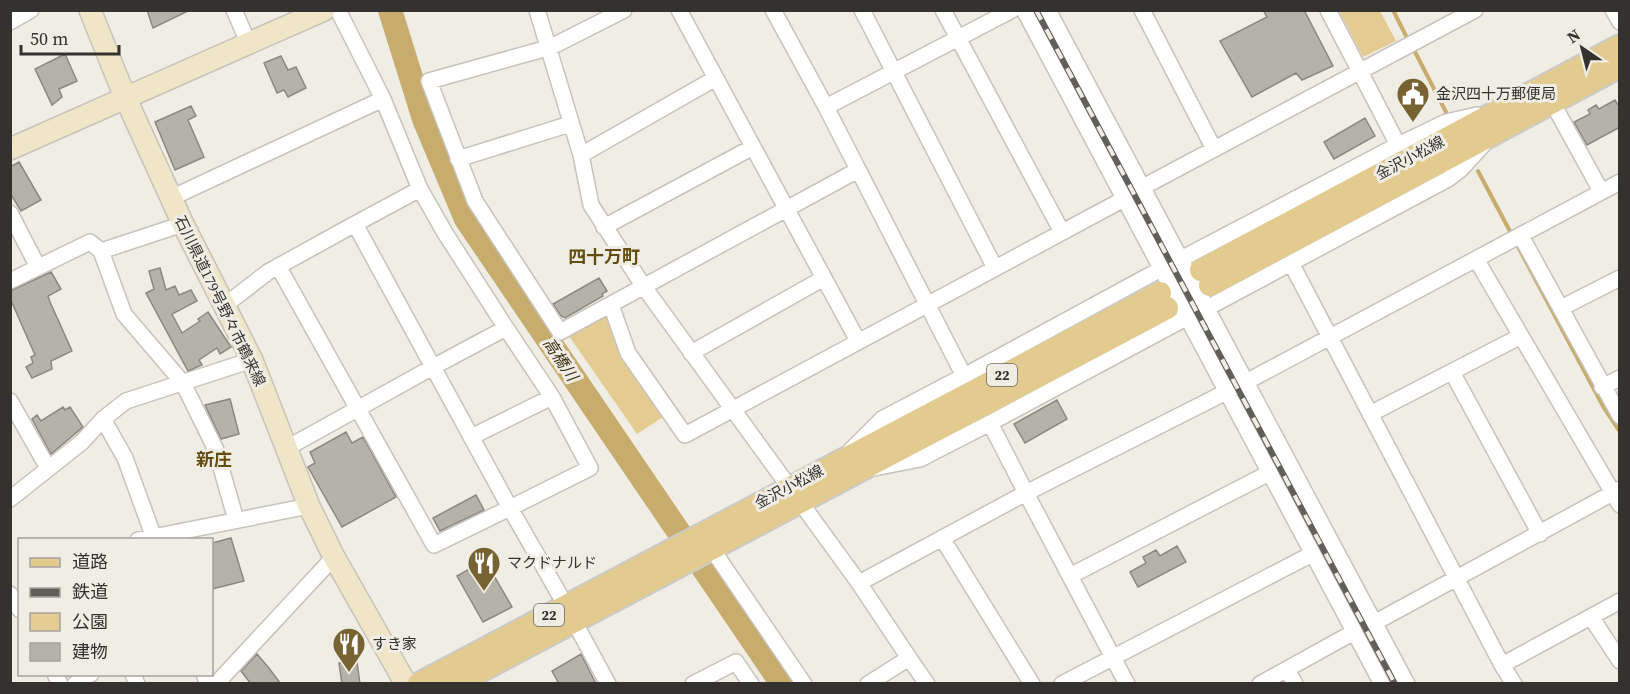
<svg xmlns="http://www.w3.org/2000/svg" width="1630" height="694" viewBox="0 0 1630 694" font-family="'Source Serif 4','Noto Sans JP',serif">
	<rect width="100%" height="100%" fill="#f0ede4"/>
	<path fill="#e3cb91" d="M1339,11H1380L1396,41L1363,57Z
		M606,316L622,360L663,417L637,434L569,336Z"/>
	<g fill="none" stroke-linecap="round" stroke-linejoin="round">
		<path stroke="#c7ac6e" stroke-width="4" d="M1393,10L1409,42
			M1413,48L1446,112
			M1478,171L1513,237
			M1516,243L1604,408L1620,432"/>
		<path stroke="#c7ac6e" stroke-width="24" d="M390,10L424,119L466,219L782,684"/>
	</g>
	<path fill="#b5b2aa" stroke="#8c8881" stroke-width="1.5" d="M147,10H190L153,28Z
		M1263,10H1304L1333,66L1302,80L1296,73L1252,97L1220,41L1267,17Z
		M65,54L77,81L59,89L62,97L52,105L35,69Z
		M281,56L288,70L296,67L306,88L288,97L284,90L277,93L264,63Z
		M1615,100L1620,108V127L1587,145L1574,122L1590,114L1588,110L1596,105L1599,109Z
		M191,106L196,116L188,120L204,157L175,170L155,122Z
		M1365,118L1375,136L1334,159L1324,142Z
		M19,162L41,200L21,211L10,193V167Z
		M160,268L166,290L175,286L179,295L191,290L197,301L172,314L182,333L200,321L198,319L208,312L231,347L220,354L217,348L199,360L202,365L188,371L146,293L154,289L149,271Z
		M51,272L61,289L48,296L50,302L72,351L51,361L52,369L32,378L26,367L33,363L31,357L35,355L10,298V291Z
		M599,278L607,291L602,294L603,296L565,318L561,316L553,304Z
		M230,399L239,434L221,439L205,405Z
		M1057,400L1067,419L1025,443L1014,424Z
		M63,407L65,410L70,407L83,427L51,454L32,419L37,415L41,421Z
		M346,432L352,443L363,437L396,497L342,527L308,467L315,463L310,452Z
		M476,495L484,510L440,531L433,518Z
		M231,538L244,581L212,589V543Z
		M1177,546L1186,562L1138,587L1130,572L1146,563L1143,557L1156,550L1160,556Z
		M485,560L512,607L483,622L457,576Z
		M257,654L268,667L281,684H251L241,671Z
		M581,654L596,684H559L552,671Z
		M357,662L360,684H342L339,663Z"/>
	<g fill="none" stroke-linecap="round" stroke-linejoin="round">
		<path stroke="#cac8c0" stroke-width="22" stroke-dasharray="22 11" stroke-linecap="butt" d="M1167,308L1210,285"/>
		<defs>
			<path id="street" d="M234,10L248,42
				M338,10L383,99
				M537,10L581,155L591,205L644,287L859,583
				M624,10L551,47L429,81L475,201L560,332L858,170
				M679,10L858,341
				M773,10L826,107L964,376L1161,269
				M862,10L995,268
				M943,10L1062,232
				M1024,10L1382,684
				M1048,10L1246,382L1026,493L1127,684
				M1142,10L1214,149
				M1328,10L1398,145L1446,122L1477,115
				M1613,10L1620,22
				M10,22L31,10
				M1552,102L1601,191
				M826,107L1012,10
				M581,155L716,78
				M458,159L570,124
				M1143,187L1475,10
				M171,198L383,99L420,189
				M10,213L38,267
				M355,224L420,189L445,233L506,328
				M604,227L753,147
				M1521,236L1620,416
				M101,251L124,314L183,383L216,450L236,520
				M1181,259L1398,145
				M1476,259L1620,505
				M1291,263L1448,179L1461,169L1483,145
				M278,266L434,545L510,508L433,367L285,449
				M10,281L90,242L101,251L183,224
				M611,305L628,353L685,435L1124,199
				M224,306L268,272L355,224L433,367L506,328L552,397L590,468L510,508L566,606
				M1207,308L1291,263L1502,665L1514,684
				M1561,308L1620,278
				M691,353L824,278
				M1452,372L1540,534
				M1602,387L1620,378
				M10,401L48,468
				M1370,414L1521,336
				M103,419L125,458L153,535
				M990,423L1186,318
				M471,437L552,397
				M850,451L882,419L964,376
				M10,499L82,442L103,419L126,401L252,360
				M942,538L1032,684
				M138,540L309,506
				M712,549L804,684
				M1070,576L1269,473
				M10,594L20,610
				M1591,617L1620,661
				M575,623L608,684
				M1374,623L1620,489
				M909,658L927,684
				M1502,665L1620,601
				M1287,669L1295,684
				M55,674L60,684
				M133,674L137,684
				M204,674L208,684
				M75,684L91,674
				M216,684L334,557
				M693,684L736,662L751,684
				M868,684L909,658L859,583L1026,493L990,423L920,459L874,468
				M1062,684L1312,554
				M1260,684L1354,632
				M1407,684L1246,382L1620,182"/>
			<path id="secondary" d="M90,10L125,97L183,224L252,360L309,506L334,557L406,684
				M10,149L324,10"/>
			<path id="primary" d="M1201,270L1620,46
				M1210,285L1620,66
				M419,684L1160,293
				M455,684L1167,308"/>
		</defs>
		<use href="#street" stroke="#c6c3ba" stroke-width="18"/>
		<use href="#secondary" stroke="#c6c3ba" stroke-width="24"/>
		<use href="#primary" stroke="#cacac9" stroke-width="26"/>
		<use href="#street" stroke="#fff" stroke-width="15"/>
		<use href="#secondary" stroke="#f1e5c7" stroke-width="21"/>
		<use href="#primary" stroke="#e3cb8f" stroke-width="22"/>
		<defs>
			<path id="rail" d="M1036,10L1395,684"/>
		</defs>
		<use href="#rail" stroke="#615f5a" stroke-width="6"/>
		<use href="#rail" stroke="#f0ede4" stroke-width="4" stroke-dasharray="11" stroke-linecap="butt"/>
	</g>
	<defs>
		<symbol id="civic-pin" viewBox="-11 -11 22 30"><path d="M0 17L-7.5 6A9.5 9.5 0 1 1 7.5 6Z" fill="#776332" stroke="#f0ede4"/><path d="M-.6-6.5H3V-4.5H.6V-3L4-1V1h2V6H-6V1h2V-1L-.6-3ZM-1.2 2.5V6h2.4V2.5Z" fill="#fff"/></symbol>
		<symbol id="restaurant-pin" viewBox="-11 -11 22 30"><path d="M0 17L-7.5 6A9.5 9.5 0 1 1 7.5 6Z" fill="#776332" stroke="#f0ede4"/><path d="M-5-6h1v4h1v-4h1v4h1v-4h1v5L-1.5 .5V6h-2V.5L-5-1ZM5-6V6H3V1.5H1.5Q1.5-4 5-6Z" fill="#fff"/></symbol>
	</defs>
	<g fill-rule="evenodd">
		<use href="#civic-pin" x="1394" y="75" width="38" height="52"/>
		<use href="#restaurant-pin" x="465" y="544" width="38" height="52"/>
		<use href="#restaurant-pin" x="330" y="625" width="38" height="52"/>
	</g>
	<g text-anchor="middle" stroke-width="6" stroke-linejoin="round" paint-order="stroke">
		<g fill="#f0ede4" stroke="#6c6a65" stroke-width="1.5">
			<rect x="987" y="364" width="30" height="22" rx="4.5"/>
			<rect x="534" y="604" width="30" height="22" rx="4.5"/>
		</g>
		<g font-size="14" font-weight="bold" fill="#34322f">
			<text x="1002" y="380">22</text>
			<text x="549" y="620">22</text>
		</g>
		<g font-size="15" fill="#34322f" stroke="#f0ede4" text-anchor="start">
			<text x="1436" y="99">金沢四十万郵便局</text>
			<text x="507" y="568">マクドナルド</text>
			<text x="372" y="649">すき家</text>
		</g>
		<g font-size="15" fill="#34322f" stroke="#f0ede4">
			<text transform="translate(1410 158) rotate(-28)" y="5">金沢小松線</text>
			<text transform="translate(220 301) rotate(64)" y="5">石川県道179号野々市鶴来線</text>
			<text transform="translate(789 487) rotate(-28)" y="5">金沢小松線</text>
		</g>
		<g font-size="16" font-style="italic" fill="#3b2f13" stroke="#f0ede4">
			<text transform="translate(561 359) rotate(56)" y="6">高橋川</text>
		</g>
		<g font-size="18" font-weight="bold" fill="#634d11" stroke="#f0ede4">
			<text x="604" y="263">四十万町</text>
			<text x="214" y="466">新庄</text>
		</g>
	</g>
	<rect width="1630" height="694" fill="none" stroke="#34322f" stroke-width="24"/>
	<rect x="18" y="538" width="195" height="138" fill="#f0ede4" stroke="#a5a29c" stroke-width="1.5"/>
	<rect x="30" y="558" width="30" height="9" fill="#e3cb8f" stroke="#a5a29c" stroke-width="1.5"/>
	<text x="72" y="568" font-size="18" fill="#34322f">道路</text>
	<rect x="30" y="588" width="30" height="9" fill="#615f5a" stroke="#a5a29c" stroke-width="1.5"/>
	<text x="72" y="598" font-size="18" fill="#34322f">鉄道</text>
	<rect x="30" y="613" width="30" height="18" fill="#e3cb91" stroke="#a5a29c" stroke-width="1.5"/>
	<text x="72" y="628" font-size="18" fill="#34322f">公園</text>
	<rect x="30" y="643" width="30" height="18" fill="#b5b2aa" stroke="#a5a29c" stroke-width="1.5"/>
	<text x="72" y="658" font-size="18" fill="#34322f">建物</text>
	<g transform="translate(1582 48) rotate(325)" stroke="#f0ede4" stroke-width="4.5" paint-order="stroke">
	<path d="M0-4.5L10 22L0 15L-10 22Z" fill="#34322f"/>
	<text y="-9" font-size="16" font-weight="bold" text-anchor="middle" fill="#34322f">N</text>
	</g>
	<path d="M21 45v9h98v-9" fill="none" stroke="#34322f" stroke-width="3"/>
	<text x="30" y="45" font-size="18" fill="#34322f" stroke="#f0ede4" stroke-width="4.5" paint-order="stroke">50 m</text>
</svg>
